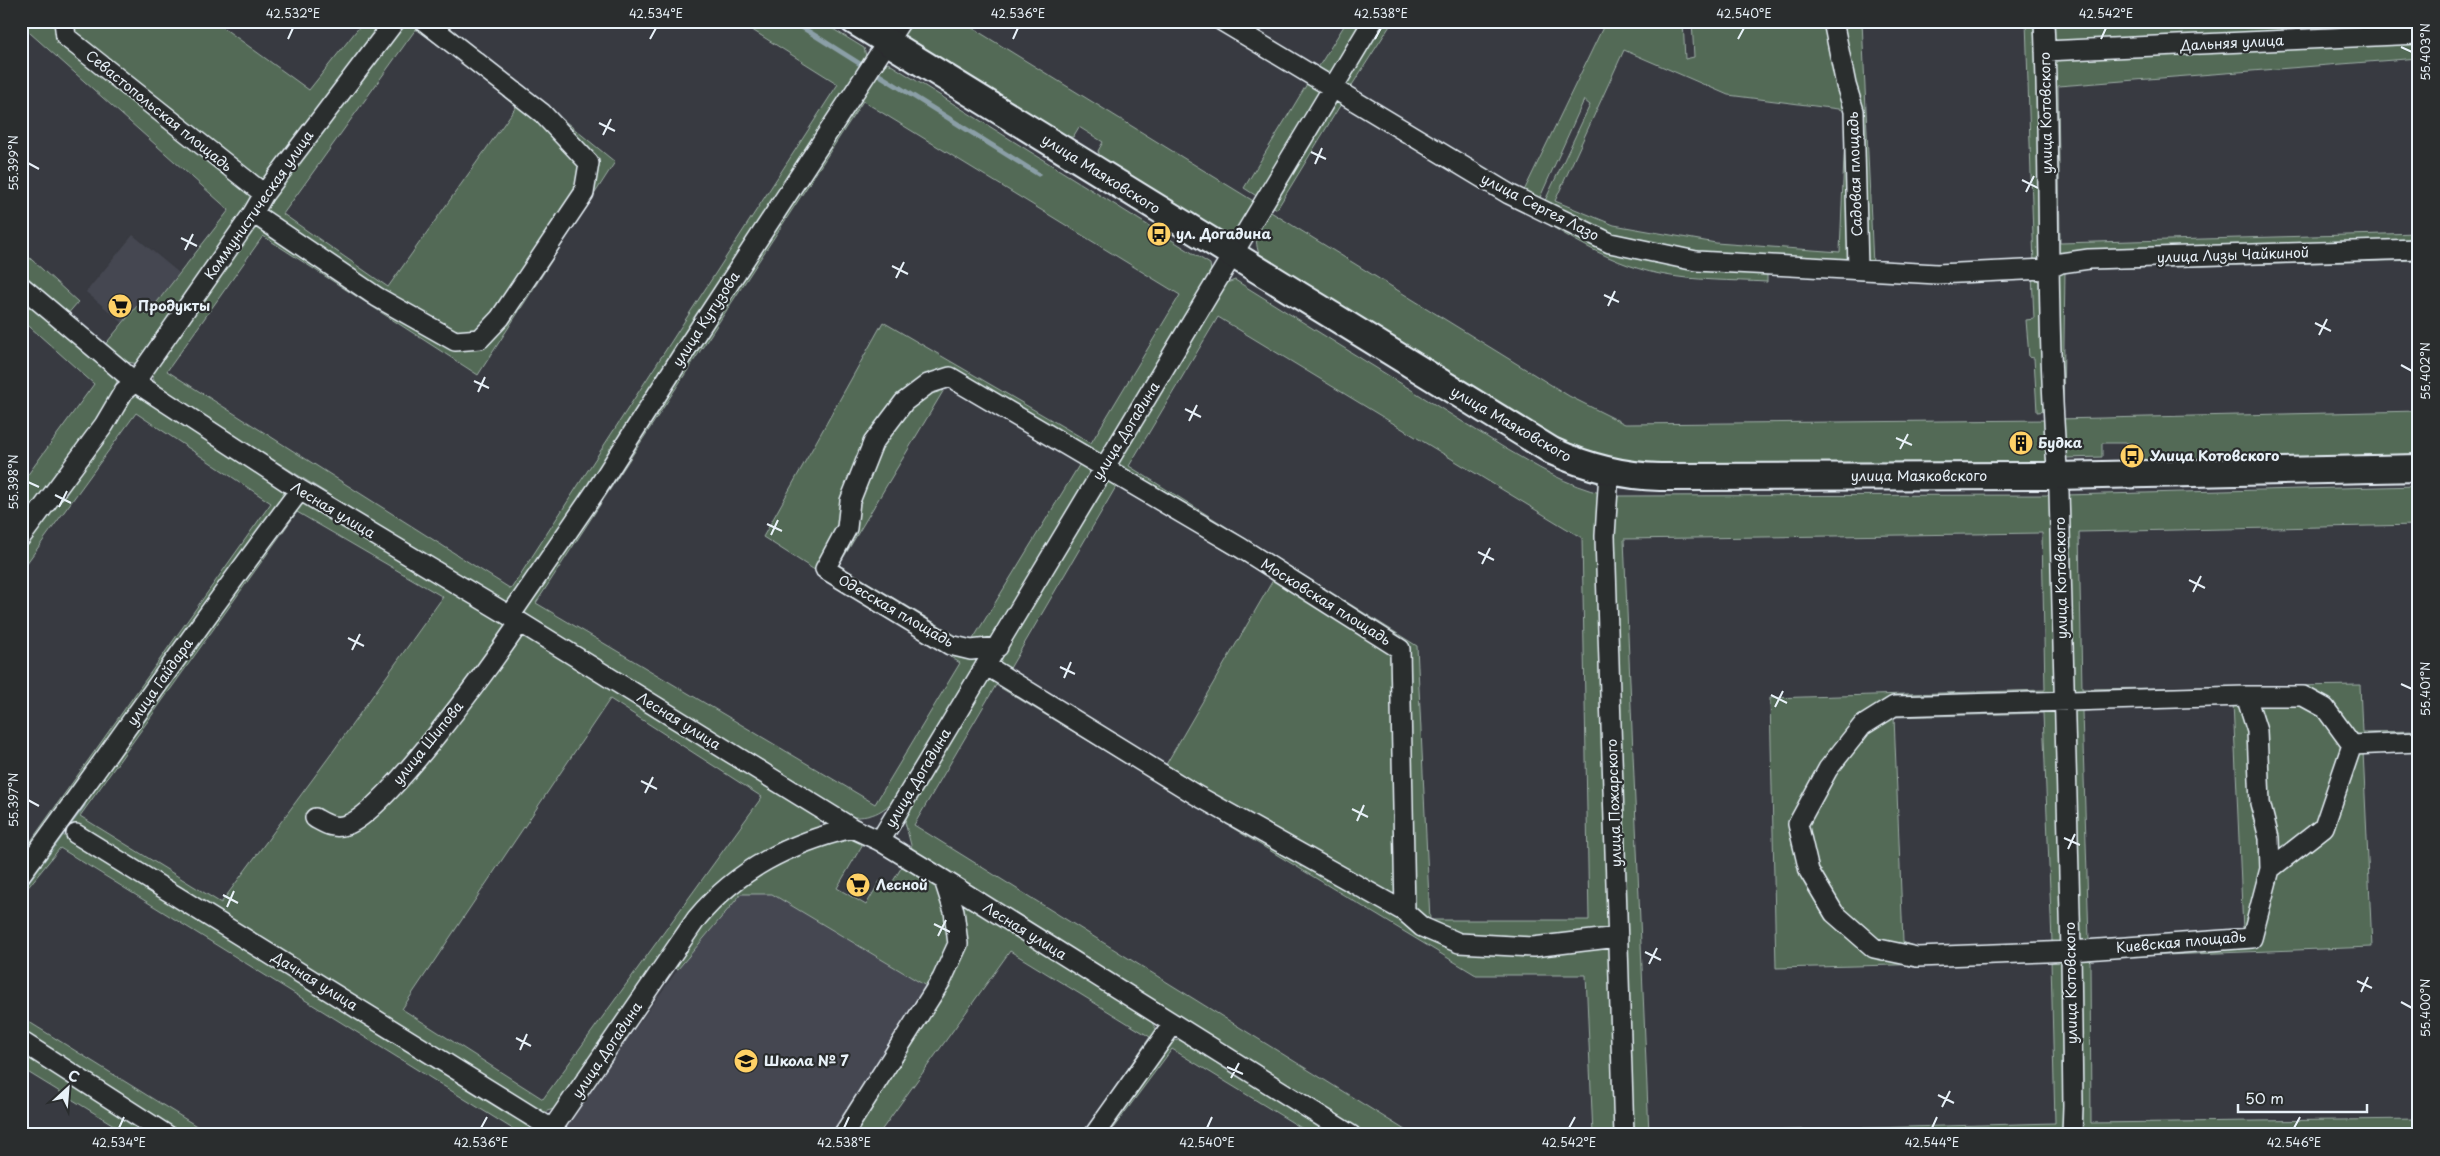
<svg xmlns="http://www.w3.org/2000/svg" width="2440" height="1156" viewBox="0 0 2440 1156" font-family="'Playpen Sans',sans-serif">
	<rect width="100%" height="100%" fill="#383a41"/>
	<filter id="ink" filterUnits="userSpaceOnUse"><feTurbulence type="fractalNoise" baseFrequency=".02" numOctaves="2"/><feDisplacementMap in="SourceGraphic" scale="10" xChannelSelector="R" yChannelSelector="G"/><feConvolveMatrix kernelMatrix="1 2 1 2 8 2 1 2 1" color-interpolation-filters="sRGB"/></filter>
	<g filter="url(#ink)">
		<path fill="#454751" d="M133,235L179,273L147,315L137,306L123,323L86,292Z
			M741,894H772L926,986L834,1135H559L678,969Z"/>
		<path fill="#536a56" stroke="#9eaea7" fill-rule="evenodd" d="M21,21H214L309,90L364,21H384L261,181L247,209L139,364L120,361L103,347L137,306L147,315L229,210L21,25Z
			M407,21H442L615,162L478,375L263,236L167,371L511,589L838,84L738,21H820L864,48L868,64L515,600L505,605L159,388L153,379L152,371L271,196ZM416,29L475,72L516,107L388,287L283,214Z
			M908,21H961L1255,202L1238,230L1224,239L1103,164L1098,151L1103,142L1079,127L1073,137H1057L902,40L904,28Z
			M1347,21H1366L1328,81L1316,71Z
			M1381,21H1393L1347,93L1339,88Z
			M1606,21H1683L1685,59L1694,57L1692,21H1830L1850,110L1854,263L1698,258L1611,238L1542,207L1590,105L1584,100L1537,204L1352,96L1522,195ZM1624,50L1728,95L1846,110L1840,252L1716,243L1614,225L1555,201Z
			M1836,21H1862L1873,265H1862Z
			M2026,21H2039L2043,265L2034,266Z
			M2048,21H2054V24L2419,21V28L2049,44Z
			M2419,40V58L2058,86L2060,243L2419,233V244L2053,259L2049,55Z
			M888,63L1210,264L1212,278L1094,466L897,797C882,813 871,818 849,817L524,614V606L876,70ZM863,101L1180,295L1091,443L883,322L763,537L960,663L875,804L536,603ZM948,383L1081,462L970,644L839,565Z
			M1310,79L1324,87L1258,197L1244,188Z
			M1336,94L1344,99L1277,209L1269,204Z
			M1502,196L1608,247L2042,272L2048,411L2037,412L2034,358L2029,357L2026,320L2034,319L2032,273H1767V282C1732,280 1694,281 1660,274C1603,263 1551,225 1502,196Z
			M1266,209L1569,396L1625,424L2049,420L2051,453L2045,467L1668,470L1585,456L1262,263C1253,239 1255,232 1266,209Z
			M21,250L78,302L66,316L21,276Z
			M2419,253V260L2065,270L2063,412H2058L2055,270Z
			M1235,280L1503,447C1536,466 1567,486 1604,494L1611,930L1533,944L1459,939L1410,910L1405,647L1114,465L1224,284ZM1218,317L1582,538L1589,920H1430L1417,646L1129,466Z
			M21,293L117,377C118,408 43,497 21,526V484L94,384L21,319Z
			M135,392L283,488L285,499L21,866V855L271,503L136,413L21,571V548Z
			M2419,411V459L2160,464L2132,456L2131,443H2102V457L2066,458L2059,453L2057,419Z
			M1109,474L1240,552L1395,652L1401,905L1199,793L996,666ZM1117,485L1273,580L1164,768L1009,670Z
			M2419,486V525L2079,532L2082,689L2360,685L2362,732L2419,731V739L2356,742L2328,705L2069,699L2065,495Z
			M2055,495L2058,696L1892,701L1795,823L1806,874L1871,952L2068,956V1135H1629L1612,496ZM2042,533L2045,690L1770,698L1776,968L2051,961L2055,1123L1649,1134L1624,539Z
			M300,504H312L507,625L484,660L378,793L347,815L331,818L311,815L307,824C342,846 367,825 392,799L521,634H527L820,818L819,828C771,841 738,864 702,897L554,1109L544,1112L533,1107L69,823L70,815ZM297,512L443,597L329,757L221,903L80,816ZM610,699L762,797L543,1099L402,1009Z
			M991,674L1457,947L1612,942L1617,1135H1593L1586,975H1476L996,685L914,825L1413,1135H1364L949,874L912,849L905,822L911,805Z
			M2245,698L2267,868L2249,934L2075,948L2068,706ZM2233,702L2243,931L2089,940L2082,711Z
			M2253,700H2302L2322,711L2348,746L2321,823L2274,862Z
			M2059,707L2067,948L1916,953L1875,942L1837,910L1814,870L1802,826L1864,729L1895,710ZM2043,713L2052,942L1923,950L1903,942L1894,717Z
			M2355,748L2363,751L2372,947L2090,958L2091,1123L2419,1119V1131L2364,1132L2339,1135H2078L2076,956L2256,942L2274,871L2327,830Z
			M58,832L532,1126L530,1135H514L516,1131L60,848L21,896V882Z
			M855,837L864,842L837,888L866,905L880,881L890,886L903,865L935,885L943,895L949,941L938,971L926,986L772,894H741L678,969L673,967C683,953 692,936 704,923C742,880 797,843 855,837Z
			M959,901L1149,1018L1156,1029V1041L1088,1135H1082L1150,1037L1010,951L878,1135H850L949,981Z
			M21,1017L211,1135H180L130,1105L21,1032Z
			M1180,1040L1326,1127L1334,1135H1307L1308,1132L1172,1049L1108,1135H1100L1169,1041Z
			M21,1047L157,1135H130L21,1068Z"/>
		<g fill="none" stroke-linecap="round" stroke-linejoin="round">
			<path stroke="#8b9fa7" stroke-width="5" d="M792,21L865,67
				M873,71L1038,174
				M21,889L83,805"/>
			<defs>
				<path id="street" d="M64,21L66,37L264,194
					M1222,21L1509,194L1610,243L1696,261L1937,274L2048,269L2061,263L2089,259L2419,249
					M1833,21L1846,85L1854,111L1858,268
					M2044,21C2051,178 2045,335 2059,491L2071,951L2073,1106L2072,1135
					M2045,51L2419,34
					M253,213L377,297L455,341L480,339L500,318L584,193L589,163L542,113L424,21
					M21,286L135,382L300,490L510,616L852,828L880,841L944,880L1351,1135
					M1609,472L1605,536L1624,1135
					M21,537L104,425L124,391L135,382L253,213L264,194L395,21
					M510,616L597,489L688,346L901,21
					M998,647L971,650L950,645L825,569L847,528L850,501L873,443L904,402L928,384L950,377L1241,548L1400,649L1405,912
					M987,666L1196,795L1405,912L1422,927L1459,943L1533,947L1618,937
					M2246,696L2257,731L2260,803L2269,838L2270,869L2252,938L2071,951L1917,957L1874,948L1834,913L1809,871L1798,824L1828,769L1862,726L1894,706Z
					M2246,696H2303L2325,708L2352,745
					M315,818C326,824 333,829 346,825C383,816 494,660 520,622
					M76,834L552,1129
					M880,841L1373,21
					M2270,869L2324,827L2352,745L2419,742
					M21,874C115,747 204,616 300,490
					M21,1041L167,1135
					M548,1135L697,918C738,869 790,843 852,828
					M843,1135L942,979L958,944L954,911L944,880
					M1094,1135L1173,1024"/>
				<path id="secondary" d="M854,21L1552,451C1587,467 1621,476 1660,477L2057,476L2419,468"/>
			</defs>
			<use href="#street" stroke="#e8f1f8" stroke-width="22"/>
			<use href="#secondary" stroke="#e8f1f8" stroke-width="30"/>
			<use href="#street" stroke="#2a2d2e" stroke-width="19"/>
			<use href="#secondary" stroke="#2a2d2e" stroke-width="26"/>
		</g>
	</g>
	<path fill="none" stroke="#e8f1f8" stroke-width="2" d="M288,39L293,28M650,39L656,28M1013,39L1018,28M1375,39L1381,28M1738,39L1744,28M2101,39L2106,28M2401,47L2412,52M599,123L615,131M603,135L611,119M1311,152L1326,159M28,163L39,169M1315,164L1322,148M2022,180L2038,188M2026,192L2034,176M181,238L197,246M185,250L193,234M892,266L908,274M896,278L904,262M1604,295L1619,302M1608,306L1615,291M2315,323L2331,331M2319,335L2327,319M2401,365L2412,371M474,381L489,388M478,392L485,377M1185,409L1201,417M1189,421L1197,405M1896,438L1912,445M1900,449L1908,434M28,482L39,487M55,495L71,503M59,507L67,491M767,524L782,531M771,535L778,520M1478,552L1494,560M1482,564L1490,548M2189,580L2205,588M2193,592L2201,576M348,638L364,646M352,650L360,634M1060,667L1075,674M1064,678L1071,662M2401,684L2412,689M1771,695L1787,703M1775,707L1783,691M641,781L657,789M645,793L653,777M28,800L39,806M1352,809L1368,817M1357,821L1364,805M2064,838L2080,845M2068,849L2075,834M223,895L238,903M227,907L234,891M934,924L950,932M938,936L946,920M1645,952L1661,960M1649,964L1657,948M2357,981L2372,988M2361,992L2368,977M2401,1002L2412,1008M516,1038L531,1046M520,1050L527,1034M1227,1067L1243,1074M1231,1078L1239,1063M1938,1095L1954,1103M1942,1107L1950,1091M119,1128L124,1117M481,1128L487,1117M844,1128L849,1117M1207,1128L1212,1117M1569,1128L1575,1117M1932,1128L1937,1117M2294,1128L2300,1117"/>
	<defs>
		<symbol id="bus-disc" viewBox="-11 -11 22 22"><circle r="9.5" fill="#ffd166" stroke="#2a2d2e"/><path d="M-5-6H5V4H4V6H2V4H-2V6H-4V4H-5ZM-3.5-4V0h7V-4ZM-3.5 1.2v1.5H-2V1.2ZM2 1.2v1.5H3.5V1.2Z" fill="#111"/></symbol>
		<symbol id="supermarket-disc" viewBox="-11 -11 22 22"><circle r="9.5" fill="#ffd166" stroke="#2a2d2e"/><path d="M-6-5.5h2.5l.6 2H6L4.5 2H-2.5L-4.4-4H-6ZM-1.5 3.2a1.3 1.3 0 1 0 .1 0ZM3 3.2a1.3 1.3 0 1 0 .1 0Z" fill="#111"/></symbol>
		<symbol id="building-disc" viewBox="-11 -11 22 22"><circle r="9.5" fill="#ffd166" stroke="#2a2d2e"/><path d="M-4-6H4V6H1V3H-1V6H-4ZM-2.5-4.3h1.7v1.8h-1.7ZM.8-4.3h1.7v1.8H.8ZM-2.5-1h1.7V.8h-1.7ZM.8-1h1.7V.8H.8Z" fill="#111"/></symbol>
		<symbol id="school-disc" viewBox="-11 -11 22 22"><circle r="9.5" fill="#ffd166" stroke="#2a2d2e"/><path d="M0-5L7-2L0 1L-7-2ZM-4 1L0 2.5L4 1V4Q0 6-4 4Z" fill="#111"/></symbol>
	</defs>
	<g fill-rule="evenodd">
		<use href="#bus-disc" x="1145" y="220" width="28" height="28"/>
		<use href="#supermarket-disc" x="106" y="292" width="28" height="28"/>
		<use href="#building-disc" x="2007" y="429" width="28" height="28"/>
		<use href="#bus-disc" x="2118" y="442" width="28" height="28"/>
		<use href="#supermarket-disc" x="844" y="871" width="28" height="28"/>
		<use href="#school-disc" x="732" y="1047" width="28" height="28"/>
	</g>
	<g text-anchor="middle" stroke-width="4.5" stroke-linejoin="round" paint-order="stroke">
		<g font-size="14" fill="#e8f1f8" stroke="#2a2d2e">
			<text transform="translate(2232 43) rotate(-3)" y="5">Дальняя улица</text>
			<text transform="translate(159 111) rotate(39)" y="5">Севастопольская площадь</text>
			<text transform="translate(2046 113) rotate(-91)" y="5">улица Котовского</text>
			<text transform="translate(1101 174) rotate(32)" y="5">улица Маяковского</text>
			<text transform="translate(1855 174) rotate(-92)" y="5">Садовая площадь</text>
			<text transform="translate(259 205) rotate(-55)" y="5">Коммунистическая улица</text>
			<text transform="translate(1540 207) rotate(27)" y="5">улица Сергея Лазо</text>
			<text transform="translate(2233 255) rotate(-2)" y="5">улица Лизы Чайкиной</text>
			<text transform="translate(706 319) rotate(-57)" y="5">улица Кутузова</text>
			<text transform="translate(1511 424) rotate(30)" y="5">улица Маяковского</text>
			<text transform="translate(1126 431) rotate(-58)" y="5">улица Догадина</text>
			<text x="1919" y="481">улица Маяковского</text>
			<text transform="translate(333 510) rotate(31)" y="5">Лесная улица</text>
			<text transform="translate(2061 578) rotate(-91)" y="5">улица Котовского</text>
			<text transform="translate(1326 602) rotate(32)" y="5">Московская площадь</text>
			<text transform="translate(896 611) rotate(30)" y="5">Одесская площадь</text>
			<text transform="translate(160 682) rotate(-55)" y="5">улица Гайдара</text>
			<text transform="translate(679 721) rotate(32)" y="5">Лесная улица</text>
			<text transform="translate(428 743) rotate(-51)" y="5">улица Шипова</text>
			<text transform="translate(918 778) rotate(-59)" y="5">улица Догадина</text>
			<text transform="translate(1614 803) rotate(-92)" y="5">улица Пожарского</text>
			<text transform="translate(1025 931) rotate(32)" y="5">Лесная улица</text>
			<text transform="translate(2181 942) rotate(-5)" y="5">Киевская площадь</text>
			<text transform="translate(315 981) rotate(32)" y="5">Дачная улица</text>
			<text transform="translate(2071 983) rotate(-91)" y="5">улица Котовского</text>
			<text transform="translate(607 1050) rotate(-56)" y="5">улица Догадина</text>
		</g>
		<g font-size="14" font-weight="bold" fill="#e8f1f8" stroke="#2a2d2e" text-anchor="start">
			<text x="1176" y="239">ул. Догадина</text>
			<text x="138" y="311">Продукты</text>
			<text x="2038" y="448">Будка</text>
			<text x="2150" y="461">Улица Котовского</text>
			<text x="876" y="890">Лесной</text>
			<text x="764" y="1066">Школа № 7</text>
		</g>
	</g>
	<rect width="2440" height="1156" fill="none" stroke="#2a2d2e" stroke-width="55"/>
	<g transform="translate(68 1088) rotate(26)" stroke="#2a2d2e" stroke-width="4" paint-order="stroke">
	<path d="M0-4L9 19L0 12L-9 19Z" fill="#e8f1f8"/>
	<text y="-8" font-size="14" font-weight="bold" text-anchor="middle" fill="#e8f1f8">С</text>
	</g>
	<path d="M2238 1104v8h129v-8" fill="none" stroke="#e8f1f8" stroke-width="2.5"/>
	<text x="2245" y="1104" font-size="15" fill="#e8f1f8" stroke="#2a2d2e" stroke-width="4" paint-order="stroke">50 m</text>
	<rect x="28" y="28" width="2384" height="1100" fill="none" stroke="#e8f1f8" stroke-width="2"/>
	<g font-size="12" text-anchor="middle" fill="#e8f1f8">
		<text x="293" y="18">42.532°E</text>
		<text x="656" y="18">42.534°E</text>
		<text x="1018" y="18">42.536°E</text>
		<text x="1381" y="18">42.538°E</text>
		<text x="1744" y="18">42.540°E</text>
		<text x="2106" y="18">42.542°E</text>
		<text transform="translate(2426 52) rotate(-90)" y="4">55.403°N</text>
		<text transform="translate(14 163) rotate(-90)" y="4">55.399°N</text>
		<text transform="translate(2426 371) rotate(-90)" y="4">55.402°N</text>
		<text transform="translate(14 482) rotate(-90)" y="4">55.398°N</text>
		<text transform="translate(2426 689) rotate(-90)" y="4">55.401°N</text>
		<text transform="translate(14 800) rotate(-90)" y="4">55.397°N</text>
		<text transform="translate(2426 1008) rotate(-90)" y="4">55.400°N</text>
		<text x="119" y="1147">42.534°E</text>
		<text x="481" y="1147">42.536°E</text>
		<text x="844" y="1147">42.538°E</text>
		<text x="1207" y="1147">42.540°E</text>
		<text x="1569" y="1147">42.542°E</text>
		<text x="1932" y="1147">42.544°E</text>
		<text x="2294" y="1147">42.546°E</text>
	</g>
</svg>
